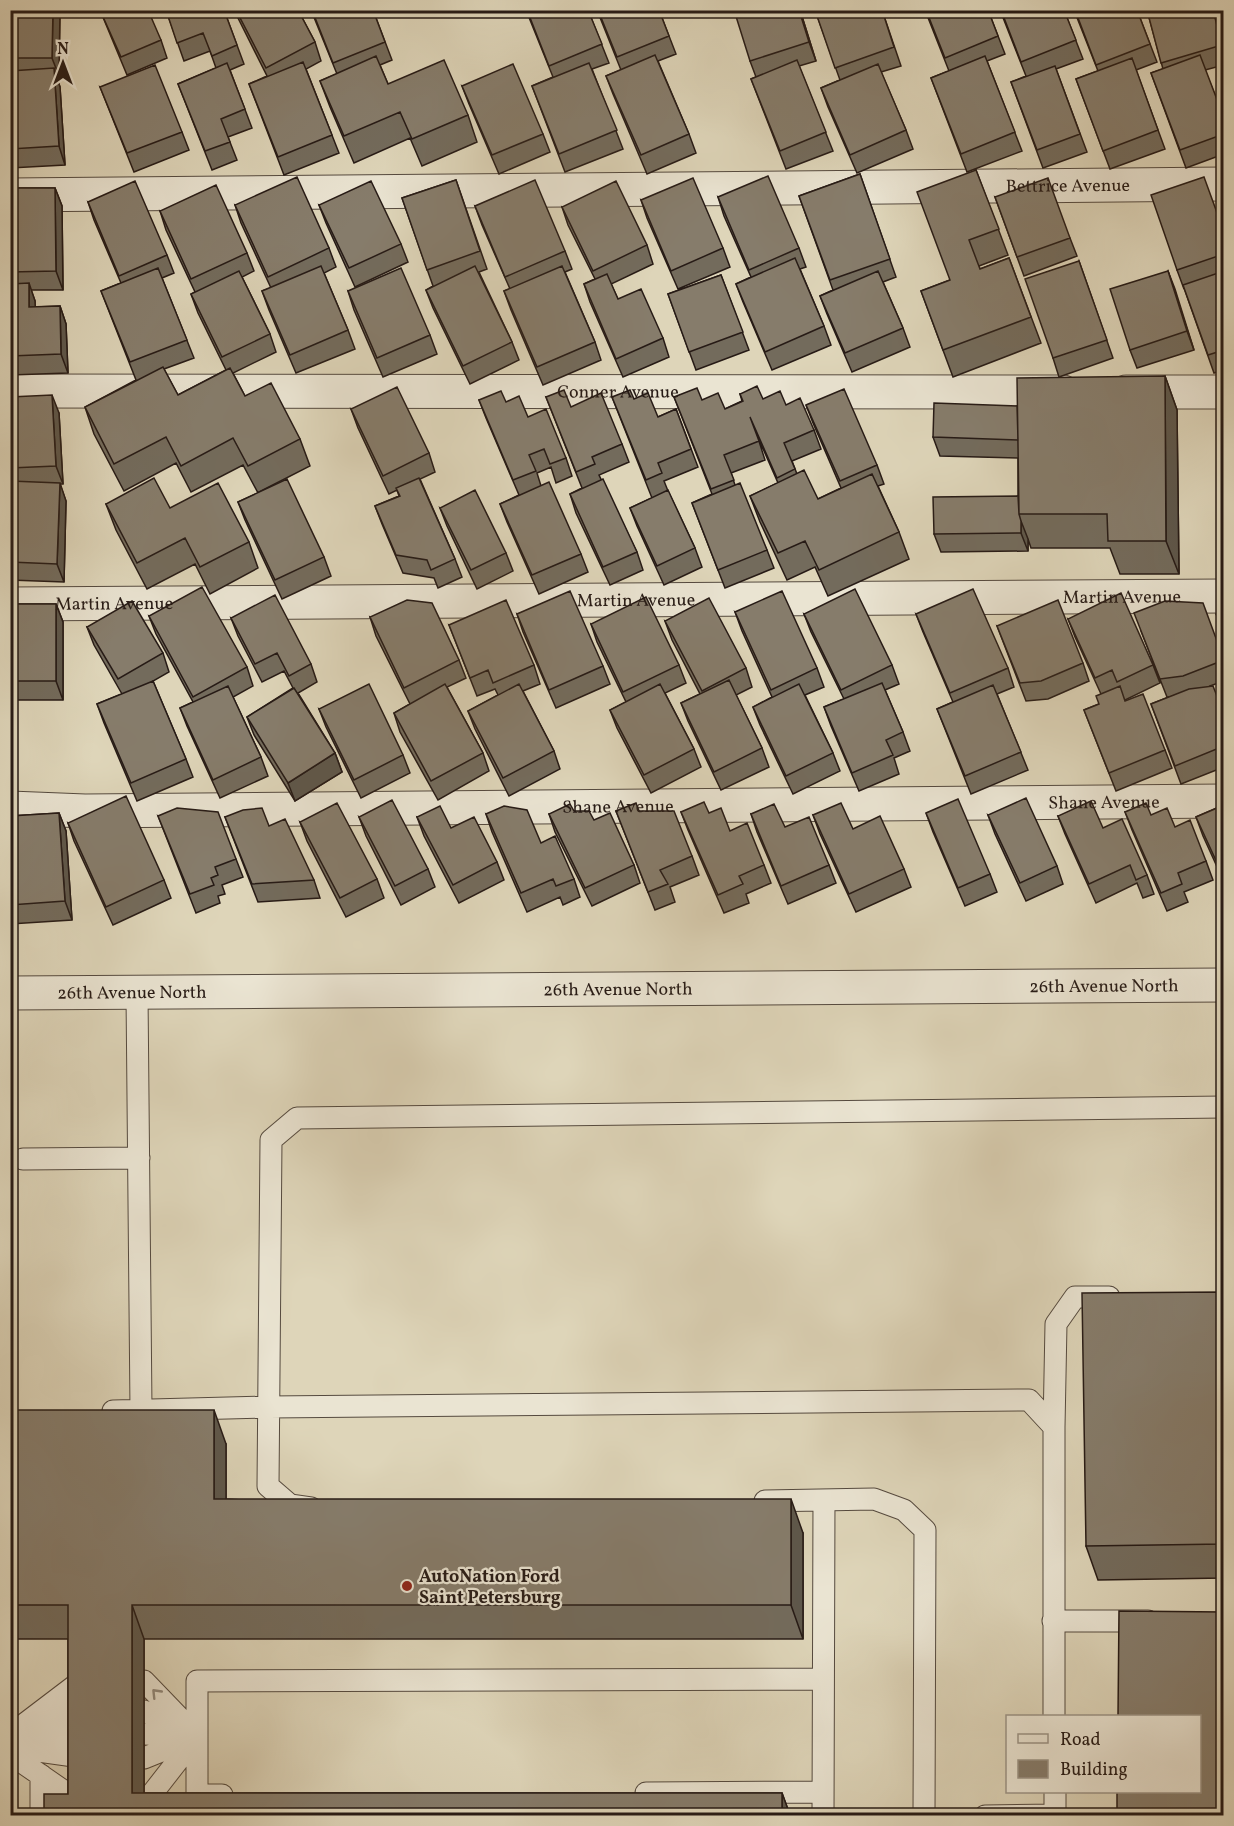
<svg xmlns="http://www.w3.org/2000/svg" width="1234" height="1826" viewBox="0 0 1234 1826" font-family="Vollkorn,serif">
	<rect width="100%" height="100%" fill="#ded5b9"/>
	<filter id="stains"><feTurbulence type="fractalNoise" baseFrequency=".00333" numOctaves="4"/><feColorMatrix values="0 0 0 0 .2 0 0 0 0 .09 0 0 0 0 .02 0 0 0 .5 -.17"/></filter>
	<radialGradient id="worn" r=".72"><stop offset=".6" stop-color="#630" stop-opacity="0"/><stop offset="1" stop-color="#630" stop-opacity=".3"/></radialGradient>
	<g fill="none" stroke-linecap="round" stroke-linejoin="round">
		<defs>
			<path id="lane" d="M137,994L141,1410
				M23,1159L139,1158
				M113,1411L269,1407L1029,1400L1054,1427V1716
				M1054,1427L1056,1324L1075,1297H1109
				M765,1501L874,1499L904,1510L925,1530L924,1816
				M311,1508L290,1505L268,1486L271,1140L297,1118L1224,1107
				M1053,1621H1148
				M144,1681L197,1736
				M144,1711L186,1731
				M25,1733L81,1710
				M144,1734L187,1736
				M10,1735L81,1681
				M26,1741L81,1734
				M10,1747L81,1757
				M10,1754L81,1803
				M144,1758L196,1737
				M41,1775V1816
				M1055,1792V1816
				M646,1793L823,1792
				M222,1795H197V1681L823,1679
				M144,1804L197,1736
				M823,1816L824,1500
				M985,1816L1055,1815"/>
			<g id="street">
				<path id="s1" d="M10,195L1224,184"/>
				<path id="s2" d="M10,391L1063,392"/>
				<path d="M1126,392H1224"/>
				<path id="s3" d="M10,604L1224,596"/>
				<path id="s4" d="M10,808L85,811L1224,801"/>
				<path id="s5" d="M10,993L1224,985"/>
			</g>
		</defs>
		<use href="#lane" stroke="#554a3f" stroke-width="23"/>
		<use href="#street" stroke="#554a3f" stroke-width="35"/>
		<use href="#lane" stroke="#eae4d2" stroke-width="21"/>
		<use href="#street" stroke="#eae4d2" stroke-width="33"/>
	</g>
	<path fill="#736b5c" stroke="#271b16" stroke-width="1.5" d="M10,10H60L59,76H56L60,87L65,165L10,168Z
		M100,10L161,40L167,58L127,75Z
		M166,10H224L244,64L230,70L252,128L228,137L237,160L212,170L178,84L216,68L210,51L184,61Z
		M234,10H298L315,42L321,61L306,69L339,153L284,175L249,84L267,76Z
		M311,10H373L392,60L380,65L388,84L468,115L477,142L422,166L410,138L354,163L330,107L320,81L337,74Z
		M526,10H588L609,63L592,69L623,149L565,172L532,86L553,77Z
		M597,10H659L676,54L658,61L689,134L696,153L647,174L613,94L606,76L621,70Z
		M800,10L816,61L799,66L833,151L786,169L751,79L756,77L750,61Z
		M815,10H882L901,66L881,72L906,130L913,149L857,173L828,107L821,88L840,80Z
		M925,10H988L1005,54L987,61L1022,151L967,172L931,78L949,71Z
		M1000,10H1064L1083,59L1056,69L1087,152L1043,168L1011,82L1026,76Z
		M1074,10H1137L1157,62L1136,70L1165,149L1110,169L1076,79L1098,71Z
		M1147,10H1215L1224,42V65L1205,70L1224,118V154L1186,168L1151,73L1163,69Z
		M462,86L543,134L550,152L499,174L469,104Z
		M100,87L182,132L189,150L134,172Z
		M976,170L1008,255L979,266L980,269L1009,258L1041,343L953,377L921,291L950,280Z
		M860,174L896,277L883,282L903,328L910,347L852,372L827,314L820,296L833,290L799,196Z
		M456,180L487,269L479,272L512,342L519,360L470,384L433,308L426,290L433,286L402,198Z
		M10,188H55L62,206L63,290H31L35,301V307L60,306L66,324L68,373L10,375Z
		M718,197L799,248L806,267L800,269L824,326L831,345L772,370L743,302L736,284L751,277L724,216Z
		M995,197L1070,238L1077,256L1024,276Z
		M641,200L723,248L730,267L678,289L647,218Z
		M88,202L167,255L174,273L162,278L194,358L164,369L178,395L226,370L198,313L191,294L195,292L166,230L160,211L247,253L254,271L242,277L270,334L276,352L233,373L245,396L300,439L310,466L259,492L324,557L331,576L282,599L245,520L238,502L258,493L243,465L191,492L176,463L124,491L94,434L85,407L136,380L101,291L121,283L94,220Z
		M235,205L329,248L336,267L324,273L348,330L355,349L296,373L269,310L262,291L271,288L241,223Z
		M319,205L401,244L408,262L355,287L326,223Z
		M475,206L565,251L572,269L565,272L595,342L601,360L543,385L511,310L504,291L510,289L482,225Z
		M562,207L647,245L653,264L611,284L618,299L663,338L669,357L623,377L590,302L584,284L595,279L568,225Z
		M1224,231V370L1214,373L1184,288V289L1177,270Z
		M1079,261L1113,358L1059,377L1053,358Z
		M1168,271L1194,350L1137,368L1130,350Z
		M721,275L749,350L696,370L668,294Z
		M348,291L430,335L437,354L383,377L354,310Z
		M1165,376L1177,410L1179,574H1120L1110,548H1031L1028,539V551L941,552L934,534L1018,496V458L940,456L933,437L1017,406Z
		M740,394L786,405L814,430L821,449L792,461L797,474L818,499L841,488L813,423L806,405L877,465L884,484L878,486L899,532L909,559L828,596L815,567L787,580L760,522L750,496L778,483L757,435L765,460L731,473L735,485L767,550L774,568L725,588L692,503L712,494L674,397L702,400L725,409L742,401Z
		M10,397L59,413L63,484H60L66,501L64,582L10,580Z
		M546,397L571,407L622,444L629,462L599,475L637,552L643,570L610,585L576,513L570,494L582,488Z
		M612,397L634,399L658,417L676,409L698,467L664,481L668,491L695,548L702,567L664,585L637,526L630,508L652,498Z
		M479,400L506,402L528,417L566,458L572,476L556,483L551,467L537,473L541,486L581,554L588,572L539,594L507,522L500,504L519,495L486,418Z
		M351,409L429,453L435,472L420,479L455,559L462,577L438,588L434,578L403,573L382,524L375,506L399,496L397,490L389,494L358,428Z
		M106,504L170,508L249,542L258,568L210,594L195,564L147,589L116,530Z
		M440,508L506,553L513,571L477,589L447,526Z
		M10,604H56L63,622V700H10Z
		M735,612L817,668L824,687L805,695L833,753L840,771L793,794L760,725L753,707L772,697L742,631Z
		M517,614L603,666L610,684L556,708L523,632Z
		M804,614L892,665L899,684L885,690L903,732L910,751L894,758L899,774L859,791L831,726L824,707L844,699L811,632Z
		M916,614L1008,668L1014,687L997,694L1028,770L971,794L937,709L953,702L923,632Z
		M149,616L247,667L253,686L233,697L261,757L268,776L220,798L187,726L180,708L193,702L156,634Z
		M370,617L459,660L466,678L447,687L483,753L489,771L438,800L400,732L394,713L410,704L376,636Z
		M231,618L311,664L317,682L298,693L335,753L342,772L295,801L254,735L247,717L293,688L284,671L262,682L238,636Z
		M1068,619L1153,665L1160,683L1125,700L1165,750L1172,768L1116,791L1084,710L1099,704L1101,694L1075,637Z
		M665,621L746,668L752,687L736,695L762,748L769,767L721,790L688,721L681,703L700,694L672,640Z
		M591,624L679,665L686,683L665,693L694,749L701,767L651,793L617,728L610,710L626,702L597,642Z
		M449,625L534,665L540,684L523,691L554,751L560,769L509,796L475,729L468,711L498,695L495,689L477,696Z
		M997,626L1083,663L1089,681L1048,699L1026,701Z
		M87,627L163,653L169,672L153,681L186,759L193,777L137,801L104,723L97,704L122,694L94,645Z
		M1141,631L1224,658V681L1210,686L1224,714V767L1181,784L1151,704L1169,697H1167Z
		M319,709L403,755L410,773L361,798L326,727Z
		M1224,805V882L1203,836L1196,817Z
		M574,811L594,820L634,865L640,883L592,906L555,832L549,814Z
		M616,811H639L692,856L699,875L670,887L675,902L655,910Z
		M681,812L709,813L730,831L764,865L771,883L746,894L749,903L724,913L688,830Z
		M1125,812L1151,815L1175,827L1206,861L1213,880L1184,892L1188,902L1167,911L1132,830Z
		M59,813L66,831L72,920L10,924V816Z
		M926,813L990,874L997,892L965,906L933,832Z
		M486,814L541,843L574,879L580,897L563,905L560,897L527,912L492,832Z
		M751,814L785,827L829,865L836,883L788,904L757,832Z
		M813,815L853,829L904,869L911,887L856,912L820,834Z
		M988,815L1057,866L1063,884L1026,901L995,834Z
		M158,816L236,859L243,877L222,885L225,894L218,896L220,903L196,913Z
		M1058,816L1103,828L1147,875L1154,894L1143,898L1137,883L1096,903L1065,834Z
		M225,817L269,826L314,880L320,898L258,902Z
		M359,817L428,869L435,887L401,905L366,836Z
		M417,817L451,828L497,862L504,880L459,903L424,836Z
		M300,822L377,879L384,898L346,917L307,841Z
		M68,823L164,880L171,898L113,925L74,841Z
		M1224,1292V1578L1098,1580L1086,1546Z
		M10,1410L226,1444V1499L803,1533V1639H144V1793H782L790,1815H44L68,1794V1639H10Z"/>
	<path fill="#5e574b" stroke="#271b16" stroke-width="1.5" d="M53,10H60L59,76L52,58Z
		M799,10H800L816,61L809,42Z
		M1213,10H1215L1224,42V48Z
		M54,68L60,87L65,165L59,146Z
		M55,188L62,206L63,290L56,271Z
		M1168,271L1175,289L1194,350L1187,331Z
		M29,283L35,301L36,326L29,307Z
		M60,306L66,324L68,373L61,354Z
		M1165,376L1177,410L1179,574L1166,541Z
		M52,395L59,413L63,484L56,466Z
		M60,483L66,501L64,582L57,564Z
		M1021,521L1028,539V551L1021,533Z
		M56,604L63,622V700L56,681Z
		M335,753L342,772L295,801L288,783Z
		M59,813L66,831L72,920L65,901Z
		M214,1410L226,1444V1533L214,1499Z
		M791,1499L803,1533V1639L791,1605Z
		M132,1605L144,1639V1815L132,1793Z
		M782,1793L790,1815H782Z"/>
	<path fill="#867c6b" stroke="#271b16" stroke-width="1.5" d="M10,10H53L52,58H10Z
		M100,10H148L161,40L121,57Z
		M166,10H224L237,45L212,56L203,33L177,43Z
		M236,10H298L315,42L266,68Z
		M312,10H373L385,42L333,63Z
		M527,10H588L602,44L549,66Z
		M598,10H659L669,36L617,57Z
		M734,10H799L809,42L750,61Z
		M815,10H882L894,47L835,68Z
		M926,10H988L998,36L945,58Z
		M1001,10H1064L1076,40L1021,62Z
		M1075,10H1137L1150,44L1096,65Z
		M1147,10H1213L1222,45L1161,63Z
		M1220,10H1224V25Z
		M655,55L689,134L641,155L606,76Z
		M1200,55L1224,118V134L1180,150L1151,73Z
		M376,56L388,84L444,60L468,115L412,139L400,112L344,136L320,81Z
		M985,56L1015,132L961,154L931,78Z
		M1132,58L1158,130L1103,151L1076,79Z
		M797,60L826,132L780,151L751,79Z
		M303,62L332,135L278,157L249,84Z
		M227,63L245,109L221,119L230,142L205,151L178,84Z
		M589,63L617,130L559,154L532,86Z
		M513,64L543,134L492,155L462,86Z
		M878,64L906,130L850,155L821,88Z
		M155,65L182,132L127,153L100,87Z
		M1055,66L1080,134L1037,150L1011,82Z
		M54,68L59,146L10,149V71Z
		M976,170L999,229L969,240L980,269L1009,258L1031,317L943,350L921,291L950,280L917,192Z
		M860,174L890,259L830,280L799,196Z
		M768,176L799,248L749,270L718,197Z
		M297,177L329,248L268,277L235,205Z
		M1204,177L1224,232V254L1177,270L1151,195Z
		M693,178L723,248L671,271L641,200Z
		M1048,178L1070,238L1017,257L995,197Z
		M456,180L480,251L427,270L402,198Z
		M535,180L565,251L505,277L475,206Z
		M135,181L167,255L119,276L88,202Z
		M371,181L401,244L349,268L319,205Z
		M616,181L647,245L593,271L562,207Z
		M216,185L247,253L191,279L160,211Z
		M10,188H55L56,271L10,272Z
		M795,258L824,326L765,352L736,284Z
		M1079,261L1107,340L1053,358L1025,279Z
		M321,266L348,330L290,355L262,291Z
		M475,266L512,342L463,366L426,290Z
		M562,266L595,342L537,367L504,291Z
		M158,268L187,340L130,362L101,291Z
		M401,268L430,335L377,358L348,291Z
		M239,271L270,334L222,357L191,294Z
		M878,271L903,328L845,353L820,296Z
		M1168,271L1187,331L1130,350L1110,289Z
		M1224,271V350L1208,355L1183,285Z
		M607,274L618,299L641,289L663,338L616,359L584,284Z
		M721,275L743,332L689,352L668,294Z
		M29,283V307L60,306L61,354L10,356V284Z
		M163,367L178,395L230,368L245,396L271,383L300,439L248,466L233,438L181,466L166,437L114,464L85,407Z
		M1165,376L1166,541H1108L1107,514H1019L1017,378Z
		M757,386L763,399L780,391L786,405L800,398L814,430L784,443L795,469L777,478L750,417L759,441L724,455L734,480L711,489L674,397L697,388L702,400L718,393L725,409L743,401L740,394Z
		M397,387L429,453L383,476L351,409Z
		M844,389L877,465L840,481L806,405Z
		M564,390L571,407L601,393L622,444L592,457L595,464L576,472L546,397Z
		M630,390L634,399L648,393L658,417L676,409L691,449L658,463L662,473L646,480L612,397Z
		M501,391L506,402L519,396L528,417L546,409L566,458L550,464L544,449L529,455L536,471L513,480L479,400Z
		M52,395L56,466L10,468V397Z
		M934,403L1017,406L1018,440L933,437Z
		M804,470L818,499L872,474L899,532L819,570L805,541L778,553L750,496Z
		M154,478L170,508L218,483L249,542L200,567L185,538L137,563L106,504Z
		M419,478L455,559L431,570L427,560L396,555L375,506L400,496L396,488Z
		M287,479L324,557L275,580L238,502Z
		M603,479L637,552L603,567L570,494Z
		M10,481L60,483L57,564L10,562Z
		M549,482L581,554L532,575L500,504Z
		M740,483L767,550L718,570L692,503Z
		M475,490L506,553L471,570L440,508Z
		M668,490L695,548L657,566L630,508Z
		M1018,496L1019,514L1021,521V533L934,534L933,497Z
		M202,587L247,667L193,697L149,616Z
		M855,589L892,665L841,690L804,614Z
		M973,589L1008,668L950,693L916,614Z
		M570,591L603,666L549,690L517,614Z
		M782,591L817,668L771,690L735,612Z
		M1121,593L1153,665L1117,682L1112,670L1095,678L1068,619Z
		M275,595L311,664L289,676L277,653L255,664L231,618Z
		M646,597L679,665L623,692L591,624Z
		M709,598L746,668L702,691L665,621Z
		M407,600L432,603L459,660L404,688L370,617Z
		M506,600L534,665L493,683L488,670L470,678L449,625Z
		M1058,600L1083,663L1041,681L1020,683L997,626Z
		M132,601L163,653L118,679L87,627Z
		M1165,601L1203,603L1224,660L1183,676L1160,679L1134,613Z
		M10,604H56V681H10Z
		M1224,610V631L1216,614Z
		M729,680L762,748L714,772L681,703Z
		M153,681L186,759L131,783L97,704Z
		M882,683L903,732L886,740L893,755L852,773L824,707Z
		M369,684L403,755L354,780L319,709Z
		M445,684L483,753L431,781L394,713Z
		M519,684L554,751L503,778L468,711Z
		M660,684L694,749L644,775L610,710Z
		M799,684L833,753L786,776L753,707Z
		M993,685L1021,752L965,776L937,709Z
		M228,686L261,757L213,780L180,708Z
		M1120,686L1125,701L1143,694L1165,750L1109,773L1084,710L1099,704L1096,696Z
		M1213,686L1224,714V746L1175,766L1151,704L1189,689Z
		M294,688L335,753L288,783L247,717Z
		M1224,694V707L1219,696Z
		M126,796L164,880L106,907L68,823Z
		M1026,798L1057,866L1020,883L988,815Z
		M958,799L990,874L958,888L926,813Z
		M392,800L428,869L395,886L359,817Z
		M1091,801L1103,828L1122,819L1147,875L1136,880L1130,865L1089,884L1058,816Z
		M704,802L709,813L721,808L730,831L747,823L764,865L739,876L743,884L718,895L681,812Z
		M337,803L377,879L340,898L300,822Z
		M636,803L639,811H674L692,856L660,870L668,884L648,892L616,811Z
		M841,803L853,829L880,816L904,869L849,894L813,815Z
		M1146,803L1151,815L1167,808L1175,827L1190,820L1206,861L1178,873L1182,884L1161,893L1125,812Z
		M570,804L574,811H589L594,820L610,813L634,865L585,888L549,814Z
		M774,804L785,827L809,817L829,865L781,886L751,814Z
		M1224,805V878L1196,817Z
		M440,806L451,828L474,817L497,862L453,885L417,817Z
		M504,806L527,810L541,843L555,836L574,879L556,886L553,879L521,893L486,814Z
		M177,808L218,812L236,859L215,867L218,875L211,878L214,885L190,894L158,816Z
		M262,808L269,826L285,819L314,880L252,884L225,817L243,810Z
		M59,813L65,901L10,905V816Z
		M1224,1292V1544L1086,1546L1082,1293Z
		M10,1410H214V1499H791V1605H132V1793H782V1815H44V1794H68V1605H10Z
		M1119,1611L1224,1612V1815H1117V1791H1200V1716H1118Z"/>
	<defs><path id="oneway-chevron" d="M-2-3.5L2.5 0L-2 3.5" fill="none" stroke-width="1.6" stroke-linecap="round" stroke-linejoin="round" transform="scale(1.5)"/></defs>
	<use stroke="#928a7d" href="#oneway-chevron" transform="translate(156 1693) rotate(-134)"/>
	<circle fill="#8f2418" stroke="#eae4d2" stroke-width="2" cx="407" cy="1586" r="6"/>
	<g text-anchor="middle" stroke-width="4.5" stroke-linejoin="round" paint-order="stroke">
		<g font-size="18" fill="#271b16" stroke="#eae4d2">
			<text dy="6" stroke="none"><textPath href="#s1" startOffset="1058">Bettrice Avenue</textPath></text>
			<text dy="6" stroke="none"><textPath href="#s2" startOffset="608">Conner Avenue</textPath></text>
			<text dy="6" stroke="none"><textPath href="#s3" startOffset="1112">Martin Avenue</textPath></text>
			<text dy="6" stroke="none"><textPath href="#s3" startOffset="626">Martin Avenue</textPath></text>
			<text dy="6" stroke="none"><textPath href="#s3" startOffset="104">Martin Avenue</textPath></text>
			<text dy="6" stroke="none"><textPath href="#s4" startOffset="1094">Shane Avenue</textPath></text>
			<text dy="6" stroke="none"><textPath href="#s4" startOffset="608">Shane Avenue</textPath></text>
			<text dy="6" stroke="none"><textPath href="#s5" startOffset="1094">26th Avenue North</textPath></text>
			<text dy="6" stroke="none"><textPath href="#s5" startOffset="608">26th Avenue North</textPath></text>
			<text dy="6" stroke="none"><textPath href="#s5" startOffset="122">26th Avenue North</textPath></text>
		</g>
		<g font-size="18" font-weight="bold" fill="#271b16" stroke="#eae4d2" text-anchor="start">
			<text x="419" y="1582">AutoNation Ford<tspan x="419" dy="21">Saint Petersburg</tspan></text>
		</g>
	</g>
	<rect width="1234" height="1826" fill="none" stroke="#ded5b9" stroke-width="36"/>
	<rect x="12" y="12" width="1210" height="1802" fill="none" stroke="#271b16" stroke-width="3"/>
	<rect x="18" y="18" width="1198" height="1790" fill="none" stroke="#271b16" stroke-width="1.5"/>
	<rect x="1006" y="1715" width="195" height="78" fill="#eae4d2" stroke="#9c9487" stroke-width="1.5"/>
	<rect x="1018" y="1734" width="30" height="9" fill="#eae4d2" stroke="#9c9487" stroke-width="1.5"/>
	<text x="1060" y="1745" font-size="18" fill="#271b16">Road</text>
	<rect x="1018" y="1760" width="30" height="18" fill="#867c6b" stroke="#9c9487" stroke-width="1.5"/>
	<text x="1060" y="1775" font-size="18" fill="#271b16">Building</text>
	<g transform="translate(63 63)" stroke="#eae4d2" stroke-width="4.5" paint-order="stroke">
	<path d="M0-4.5L10 22L0 15L-10 22Z" fill="#271b16"/>
	<text y="-9" font-size="16" font-weight="bold" text-anchor="middle" fill="#271b16">N</text>
	</g>
	<rect width="100%" height="100%" filter="url(#stains)"/>
	<rect width="100%" height="100%" fill="url(#worn)"/>
</svg>
